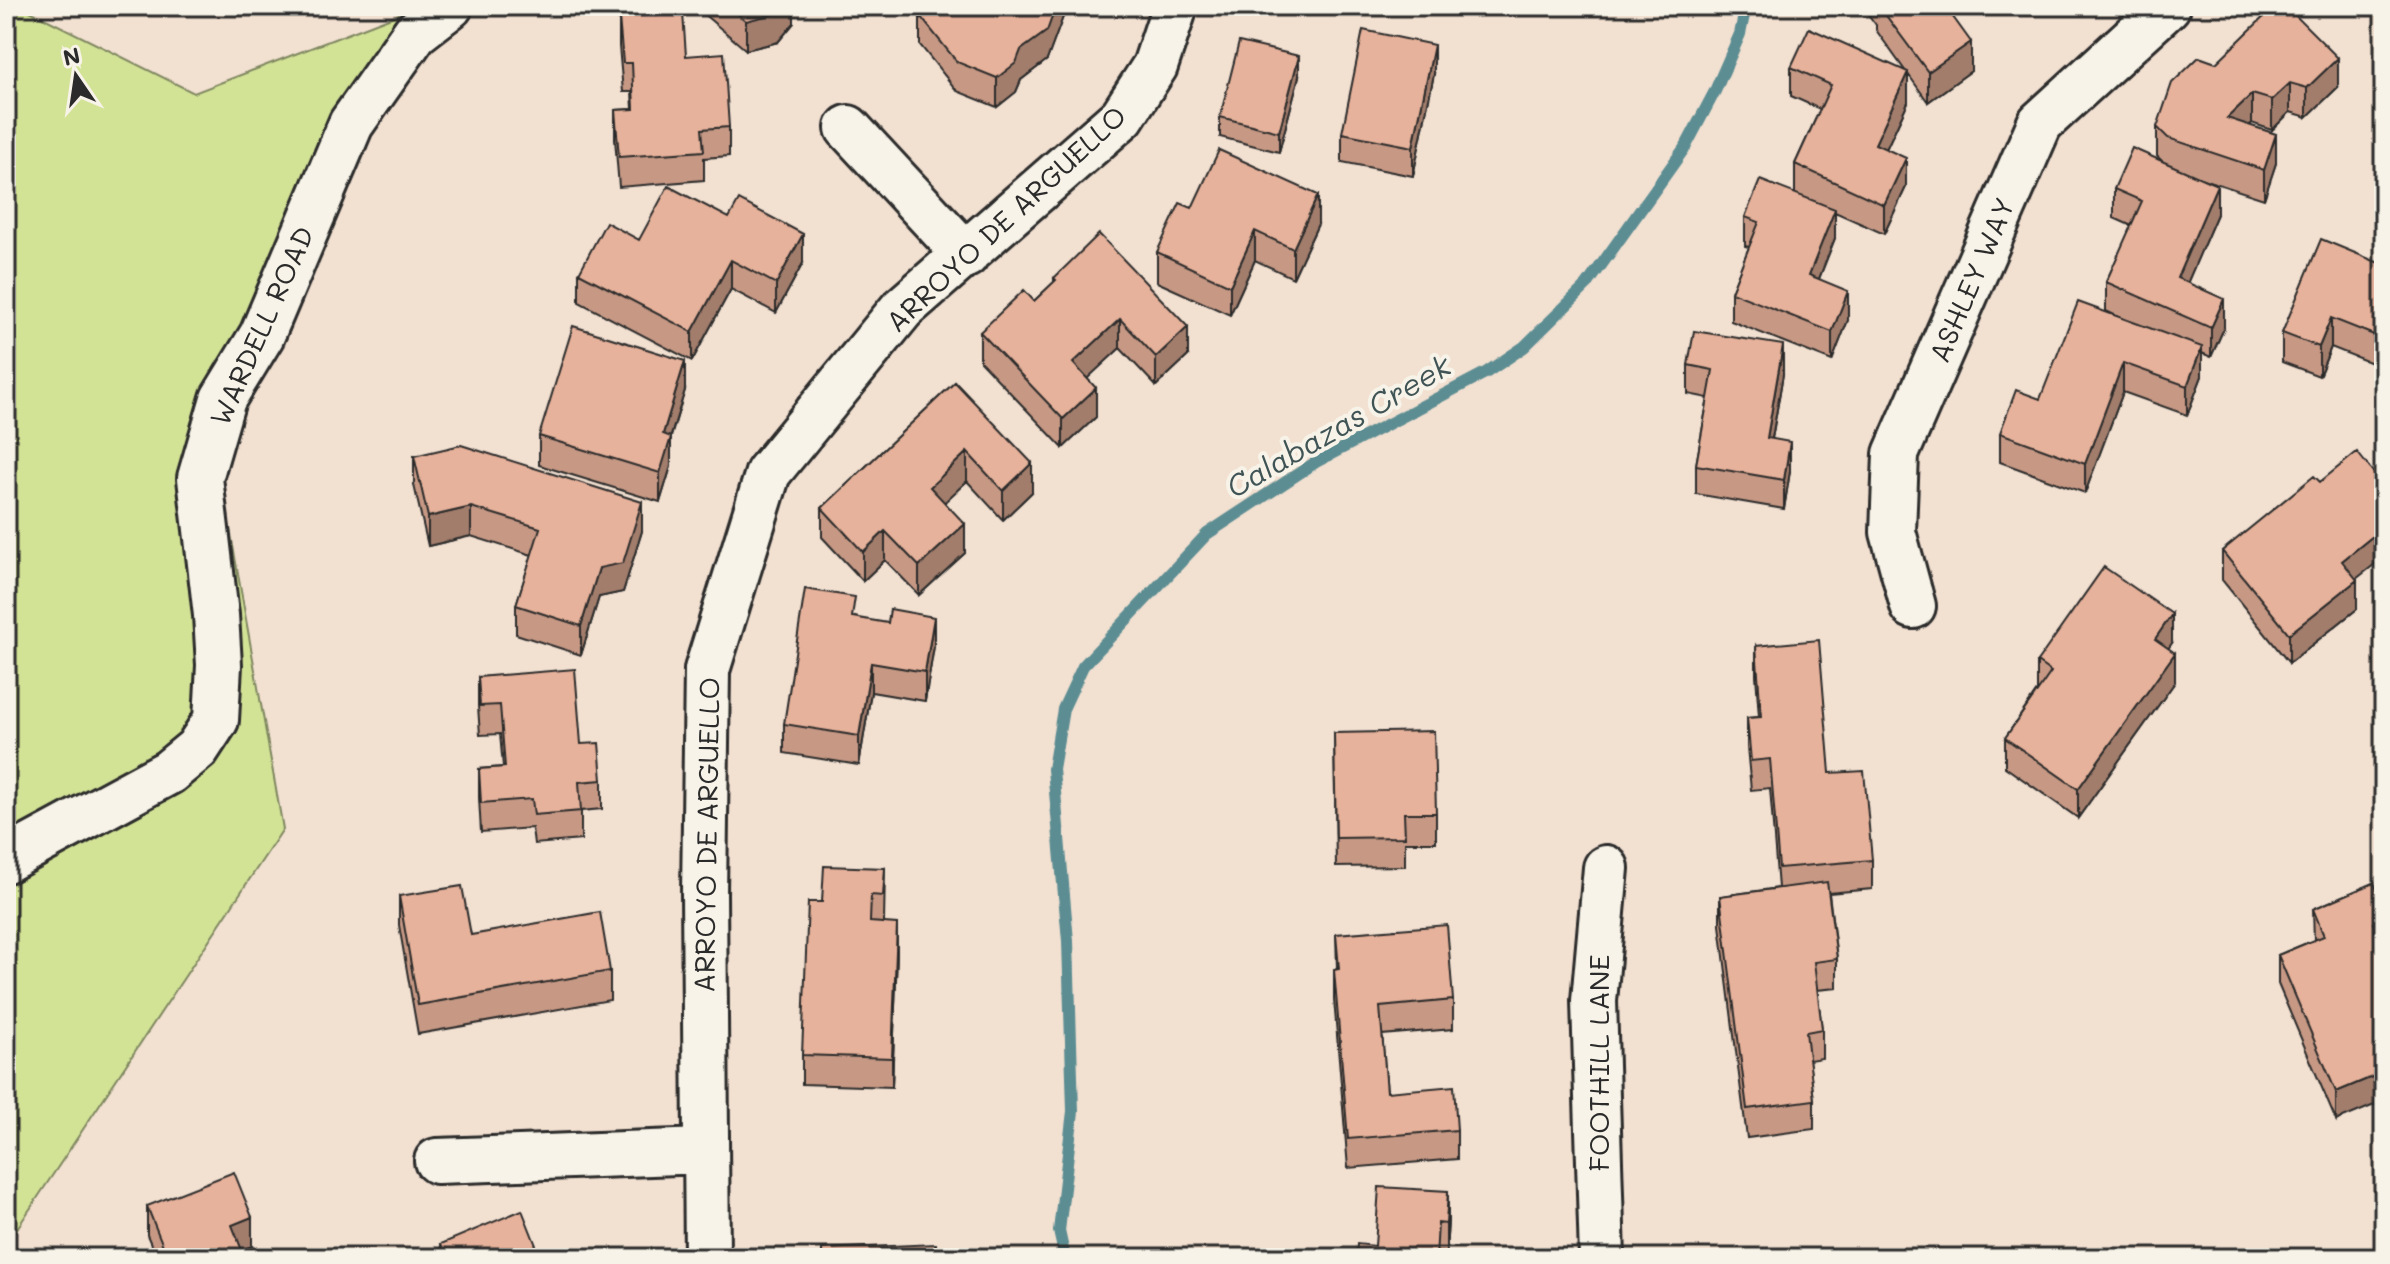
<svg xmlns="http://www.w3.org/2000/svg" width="2390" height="1264" viewBox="0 0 2390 1264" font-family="Mali,sans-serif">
	<rect width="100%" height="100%" fill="#f2e0d1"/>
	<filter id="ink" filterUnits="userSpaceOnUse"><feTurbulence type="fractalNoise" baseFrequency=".0125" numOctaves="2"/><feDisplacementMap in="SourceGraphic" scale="16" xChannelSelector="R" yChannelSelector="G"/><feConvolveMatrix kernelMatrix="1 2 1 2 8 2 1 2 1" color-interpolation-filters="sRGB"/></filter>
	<g filter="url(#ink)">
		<path fill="#d3e396" stroke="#7f8760" stroke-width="2" d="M6,6H20L194,93L399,14L335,123L246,326L206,393L283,829L6,1245Z"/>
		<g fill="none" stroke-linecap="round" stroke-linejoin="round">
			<path stroke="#5c8d92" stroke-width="12" d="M1065,1258L1059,1231L1073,1111L1068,941L1053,769L1063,709L1083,666L1207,534L1316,462L1487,372L1524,347L1587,285L1686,146L1715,91L1740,34L1746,6"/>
			<defs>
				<path id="minor" d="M848,128L966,255
					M1913,606L1893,532L1896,454L2040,123L2168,6
					M6,860L169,772L197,749L216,720L219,665L216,615L200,478L223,399L262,335L351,124L415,33L450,6
					M437,1161L704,1151
					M707,1258L704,894L707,670L768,473L902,309L1122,117L1155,66L1175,6
					M1602,1258L1594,1001L1606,868"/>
			</defs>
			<use href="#minor" stroke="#2b2b2b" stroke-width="50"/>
			<use href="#minor" stroke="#f7f3e8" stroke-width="44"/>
		</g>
		<path fill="#c79985" stroke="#2b2b2b" stroke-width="2" d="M694,6H794V23L778,42L746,50Z
			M984,6H1067L1047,60L1021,80L1016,92L997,107L957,91L920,45V16L982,10Z
			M1862,6H1958L1949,12L1971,71L1928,102L1908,74V102L1886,149L1906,187L1884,234L1835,212V238L1819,279L1848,320L1832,361L1731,321V292L1749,247L1745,246V217L1795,193V164L1820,109L1791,96V67L1906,72L1876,30V25Z
			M619,17L686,56L729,127V156L704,158V180L619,187L615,139V110L633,109L632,92H623L619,46Z
			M2216,63L2338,87L2307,117L2290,112L2272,130L2252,123L2249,125L2276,163L2264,199L2203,179L2217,214L2187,283L2224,328L2211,357L2202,353V376L2187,415L2123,392L2085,493L2000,462V433L2040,399L2121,318L2106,311V282L2132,226L2114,218V189L2162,161L2157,156V127Z
			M1434,74L1413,176L1342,162V133Z
			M1299,76L1279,152L1220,137V117Z
			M1192,208L1318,224L1293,278L1255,260L1230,315L1157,282V252Z
			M639,240L803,263L776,313L731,289L692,361L579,302V273Z
			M2384,265V368L2331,347L2319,376L2282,362V333Z
			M1054,278L1188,356L1156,386L1120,348L1087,378L1096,417L1063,448L980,361V332L1034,301L1054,282Z
			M1688,365L1783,374L1772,439L1790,471L1784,509L1696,494V465L1708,398L1688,394Z
			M955,382L1032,492L1003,520L967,481L944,502L965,553L919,595L885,560L863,581L822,537V508Z
			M685,390L671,437V466L660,502L539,465V436Z
			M414,456L642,531L623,592L599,597L581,655L516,634V605L532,555L471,536L428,546L414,485Z
			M2320,482L2356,579L2357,609L2289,663L2222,580V551Z
			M855,617L934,646L925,701L871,692L859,765L784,753V724Z
			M2172,643L2168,648L2175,682L2078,818L2005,767V738L2037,691V662Z
			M1756,646L1830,773L1872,860V889L1829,893L1837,959V988L1817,990L1822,1029V1058L1809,1060L1814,1100V1129L1747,1138L1720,925V896L1778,888L1770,788L1751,790L1747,747V718L1759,717L1756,675Z
			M478,677L581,744L602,780V809L581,811V840L534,844L532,828L481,832L479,798V769L503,767L500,734L480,735L478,706Z
			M1334,733L1436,813V842H1405V866L1336,867Z
			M885,868L884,923L897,953L892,1087L802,1084V1055L822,902Z
			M2374,883L2336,1121L2278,984V955L2314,940L2313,909Z
			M399,896L471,935L610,971V1000L418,1034L399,925Z
			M1336,934L1453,1000V1029L1382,1035L1387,1092L1457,1130V1159L1348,1168L1334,999V970L1337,969Z
			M147,1206L252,1246L242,1250L245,1258H157L147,1235Z
			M1448,1221L1446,1253L1375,1246Z
			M441,1244L541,1258H441Z"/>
		<path fill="#a27d6c" stroke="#2b2b2b" stroke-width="2" d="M784,6H794V23L778,42L746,50V21Z
			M1056,6H1067L1047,60L1021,80L1016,92L997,107V78Z
			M1936,6H1958L1936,22Z
			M1971,42V71L1928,102V72Z
			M1434,45V74L1413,176V147Z
			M1299,56V76L1279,152V132Z
			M2338,58V87L2307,117V88Z
			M1908,72V102L1875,173V144Z
			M2290,83V112L2272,130V100Z
			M2252,94V123L2227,147V118Z
			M2276,134V163L2264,199V170Z
			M1906,158V187L1884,234V205Z
			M2217,185V214L2177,307V278Z
			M1318,195V224L1293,278V249Z
			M1835,209V238L1809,304V275Z
			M1255,231V260L1230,315V286Z
			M803,234V263L776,313V284Z
			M731,260V289L692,361V332Z
			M1848,291V320L1832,361V332Z
			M2224,299V328L2211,357V328Z
			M2331,318V347L2319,376V347Z
			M1120,319V348L1073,392V363Z
			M1188,327V356L1156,386V357Z
			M1783,345V374L1767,467V438Z
			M2202,347V376L2187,415V386Z
			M685,361V390L665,455L671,437V466L660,502V473L663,434Z
			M2123,363V392L2085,493V464Z
			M1096,388V417L1063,448V419Z
			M1790,442V471L1784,509V480Z
			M967,452V481L930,516V487Z
			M1032,463V492L1003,520V491Z
			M642,502V531L623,592L599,597L581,655V626L599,568Z
			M471,507V536L428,546V517Z
			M965,524V553L919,595V566Z
			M2384,527V557L2342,590V561Z
			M885,531V560L863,581V552Z
			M2357,580V609L2289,663V634Z
			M2172,614V643L2155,668V639Z
			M934,617V646L925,701V672Z
			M2175,653V682L2078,818V789Z
			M871,663V692L859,765V736Z
			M2384,919V948L2374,923Z
			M897,924V953L892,1087V1058Z
			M2384,963V992L2378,965Z
			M2384,1072V1101L2336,1121V1092Z
			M1448,1191V1221L1446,1253V1224Z
			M252,1217V1246L232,1254V1225Z"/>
		<path fill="#e7b29b" stroke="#2b2b2b" stroke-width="2" d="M728,6H784L778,13L746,21Z
			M932,6H979L982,10L984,6H1056L1047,31L1021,50L1016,63L997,78L957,62L920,16Z
			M1879,6H1945L1971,42L1928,72Z
			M2274,7L2295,15L2338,58L2307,88L2290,83L2272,100L2252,94L2227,118L2276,134L2264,170L2168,138L2157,127L2172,83L2199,57L2216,63Z
			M683,13L686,56L724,53L729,127L702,129L704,151L619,157L615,110L634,109L632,63H623L619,17Z
			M1809,28L1908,72L1875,144L1906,158L1884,205L1795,164L1831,85L1791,67Z
			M1363,30L1434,45L1413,147L1342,133Z
			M1239,42L1299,56L1279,132L1220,117Z
			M2132,148L2217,185L2177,278L2224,299L2211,328L2106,282L2142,201L2114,189Z
			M1219,150L1318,195L1293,249L1255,231L1230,286L1157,252L1180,203L1192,208Z
			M1760,180L1835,209L1809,275L1848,291L1832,332L1731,292L1759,222L1745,217Z
			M668,186L729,218L739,200L803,234L776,284L731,260L692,332L579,273L606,222L639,240Z
			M1099,234L1188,327L1156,357L1120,319L1073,363L1096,388L1063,419L980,332L1024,290L1034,301L1056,280L1054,278Z
			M2321,239L2384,265V339L2331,318L2319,347L2282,333Z
			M2078,302L2202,347L2187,386L2123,363L2085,464L2000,433L2016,390L2040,399Z
			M573,326L685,361L663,434L671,437L660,473L539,436Z
			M1694,331L1783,345L1767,438L1790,442L1784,480L1696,465L1713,370L1688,365Z
			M955,382L1032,463L1003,491L967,452L930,487L965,524L919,566L885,531L863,552L822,508Z
			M461,445L642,502L623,563L599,568L581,626L516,605L540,528L471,507L428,517L414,456Z
			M2357,452L2384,486V527L2342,561L2357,580L2289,634L2222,551L2314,476L2320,482Z
			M2104,567L2172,614L2155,639L2175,653L2078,789L2005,738L2051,672L2037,662Z
			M805,589L855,597L852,617L888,623L890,609L934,617L925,672L871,663L859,736L784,724Z
			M1819,640L1830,773L1864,771L1872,860L1779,868L1770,759L1751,761L1747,718L1761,717L1756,646Z
			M575,669L581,744L599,743L602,780L579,782L581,811L534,815L532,799L481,803L479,769L505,767L500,705L480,706L478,677Z
			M1434,731L1436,813H1404L1405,837L1336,838L1334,733Z
			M824,866L885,868L883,896L871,895L870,922L897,924L892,1058L802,1055L808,902H822Z
			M1827,882L1837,959L1814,962L1822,1029L1806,1032L1814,1100L1747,1109L1720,896Z
			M2374,883L2384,908V919L2374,923L2384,947V963L2378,965L2384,979V1072L2336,1092L2278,955L2324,936L2313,909Z
			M462,886L471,935L600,912L610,971L418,1005L399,896Z
			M1447,925L1453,1000L1380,1007L1387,1092L1454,1086L1457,1130L1348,1139L1334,970L1339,969L1336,934Z
			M234,1172L252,1217L232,1225L245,1258H168L147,1206Z
			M1379,1187L1448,1191L1446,1224L1438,1223L1436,1258H1356L1357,1244L1375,1246Z
			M522,1210L541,1258H447L441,1244Z
			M936,1244L937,1258H822V1249Z"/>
	</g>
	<g text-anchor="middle" stroke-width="8" stroke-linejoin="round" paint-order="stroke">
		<g font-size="28" fill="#2b2b2b" stroke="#f7f3e8">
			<text transform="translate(1006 219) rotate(-43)" y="10">ARROYO DE ARGUELLO</text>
			<text transform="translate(1972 280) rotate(-67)" y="10">ASHLEY WAY</text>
			<text transform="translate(262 326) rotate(-66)" y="10">WARDELL ROAD</text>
			<text transform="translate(707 835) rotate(-89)" y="10">ARROYO DE ARGUELLO</text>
			<text transform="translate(1599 1063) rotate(-90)" y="10">FOOTHILL LANE</text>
		</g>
		<g font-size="30" font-style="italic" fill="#405456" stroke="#f7f3e8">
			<text transform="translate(1339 427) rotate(-30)" y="10">Calabazas Creek</text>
		</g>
	</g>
	<rect width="2390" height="1264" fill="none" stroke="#f7f3e8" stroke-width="32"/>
	<rect x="16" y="16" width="2358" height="1232" fill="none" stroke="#2b2b2b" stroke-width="3" filter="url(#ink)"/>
	<g transform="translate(76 76) rotate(347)" stroke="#f7f3e8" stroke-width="6" paint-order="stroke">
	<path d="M0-6L14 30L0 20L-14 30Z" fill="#2b2b2b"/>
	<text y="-12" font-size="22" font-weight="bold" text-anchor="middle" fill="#2b2b2b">N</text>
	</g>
</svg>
